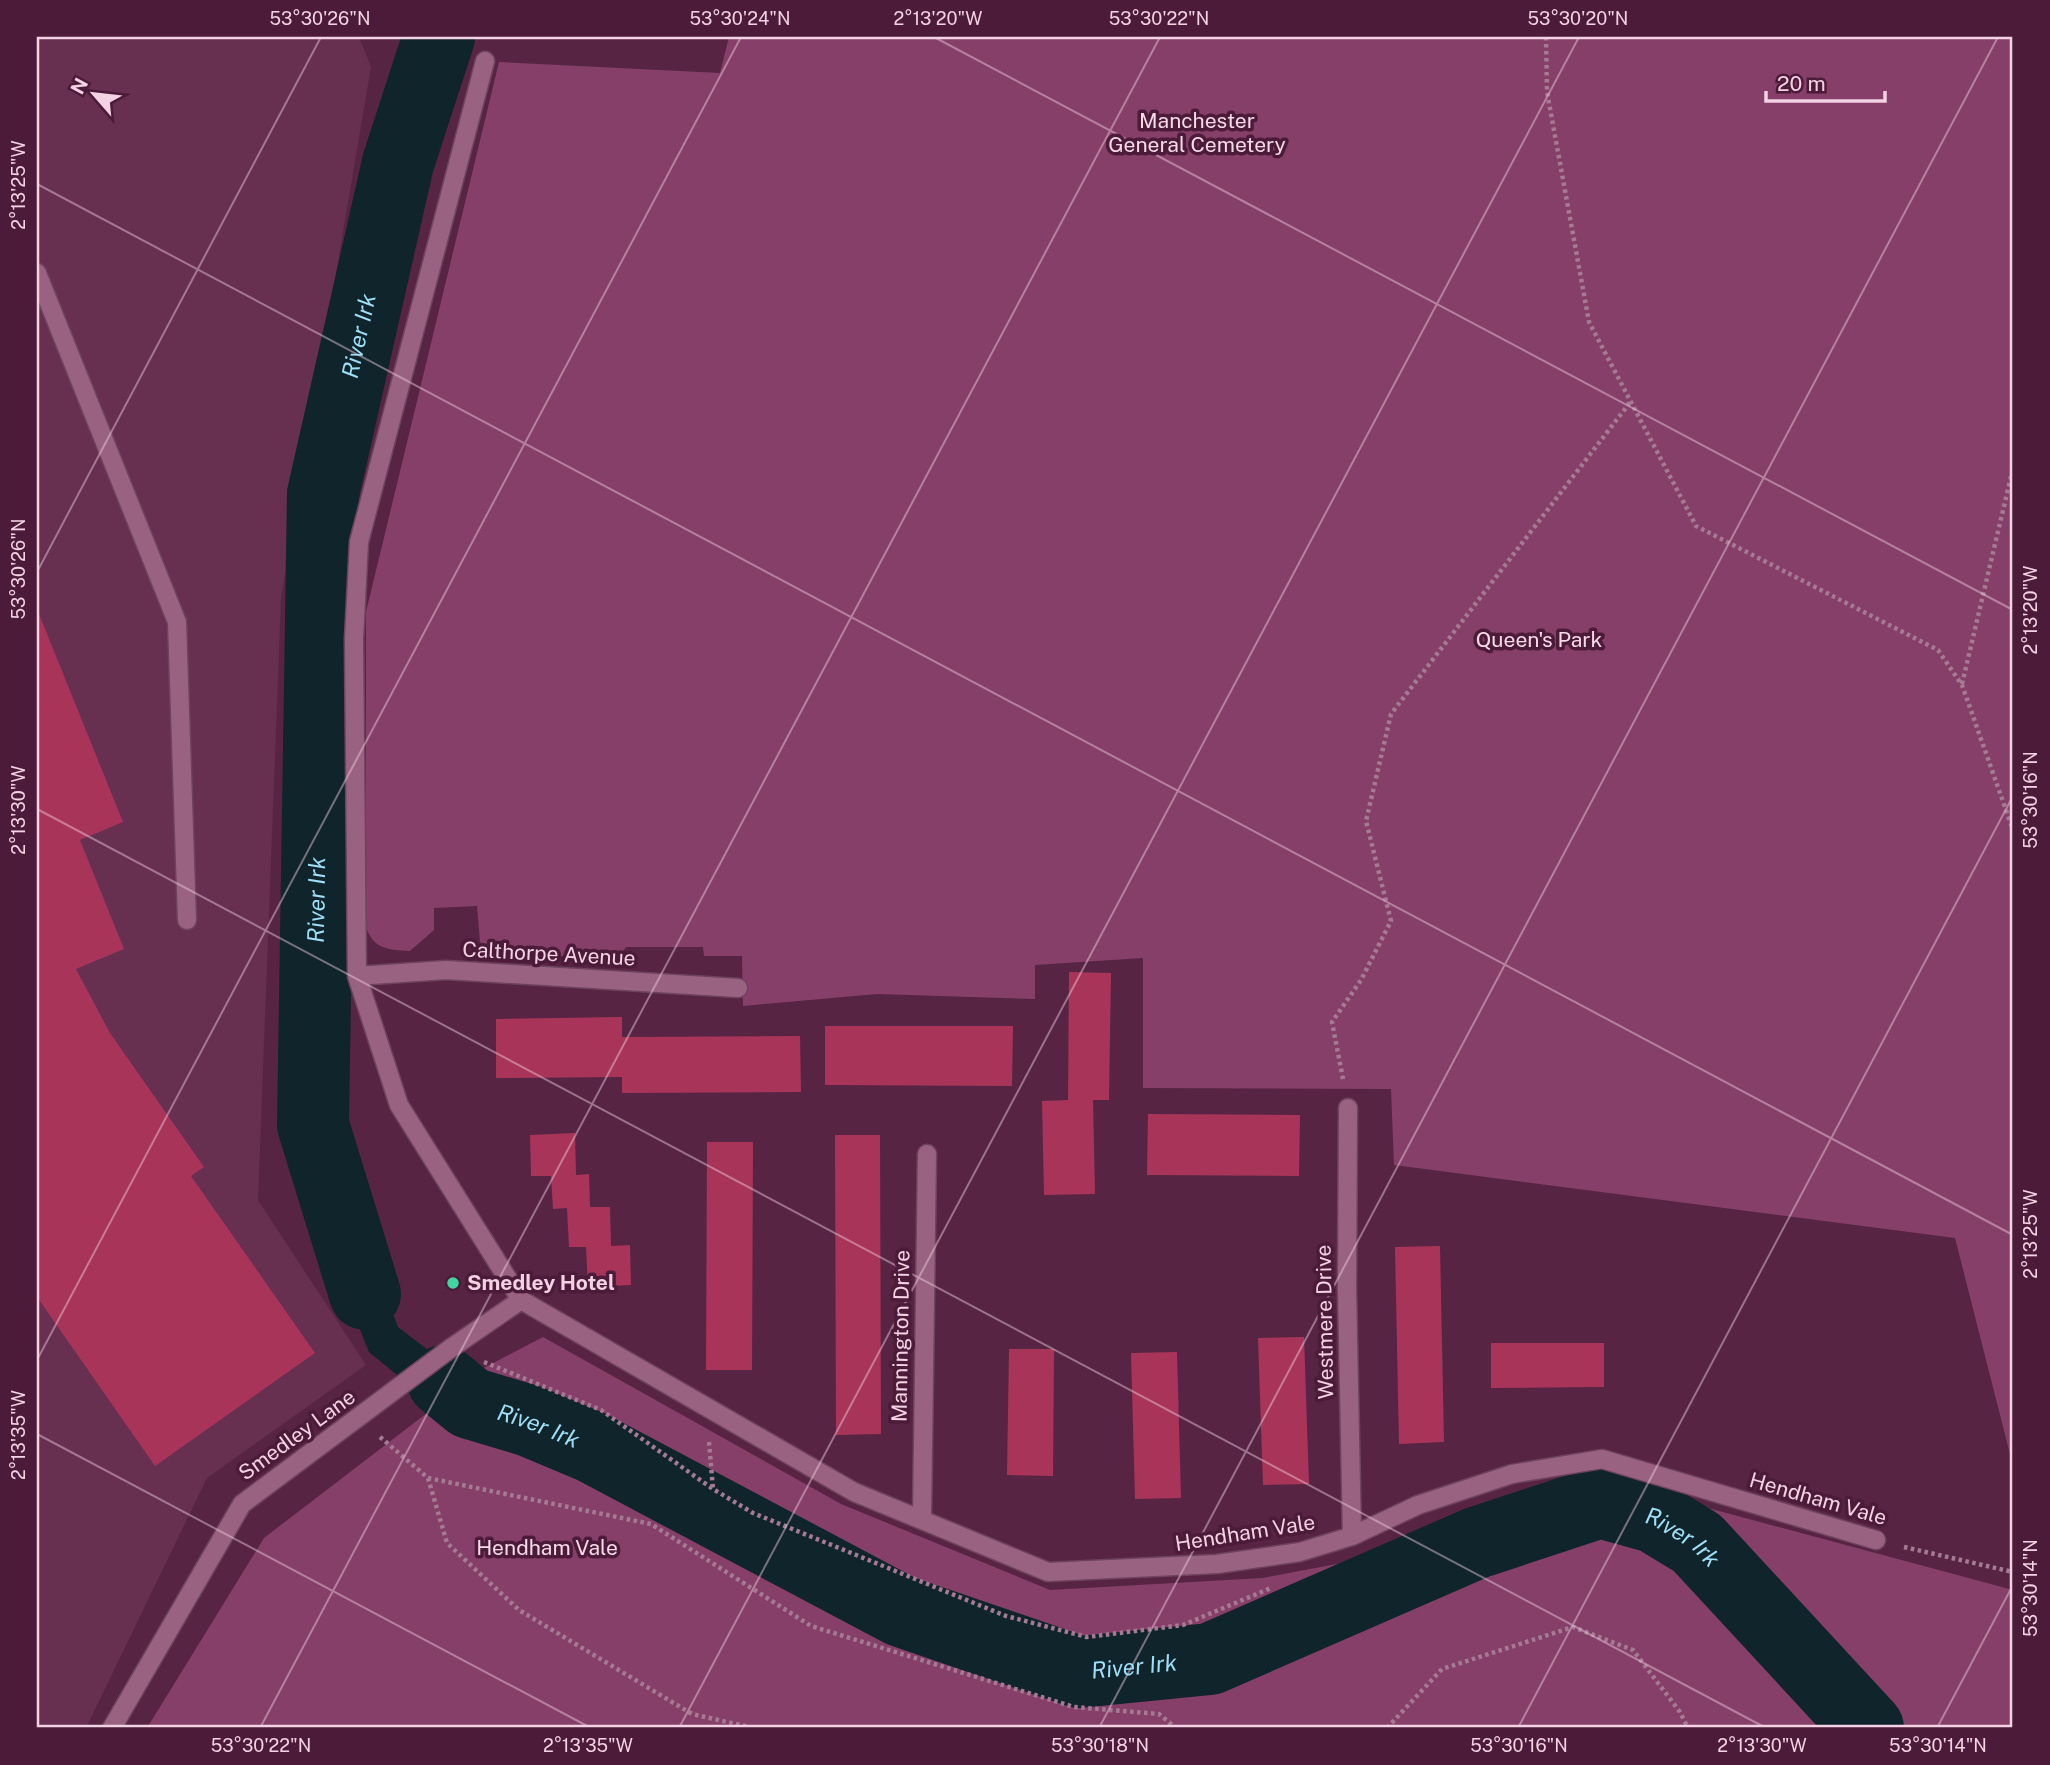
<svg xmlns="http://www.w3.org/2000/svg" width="2050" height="1765" viewBox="0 0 2050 1765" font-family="'Public Sans',sans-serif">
	<rect width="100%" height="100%" fill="#572543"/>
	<path fill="#672f50" d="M37,37H359L371,67L281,598L258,1200L366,1365L207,1478L86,1728H37Z"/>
	<path fill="#853f69" d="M729,37H2013V1466L1955,1238L1394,1165L1391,1089L1143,1088V958L1035,965V999L877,994L743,1006L742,956H704L703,947H626L620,956H496L480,942L477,906L434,908V930L410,951C389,950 372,949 366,926V612L499,62L720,73Z
		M543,1337L841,1504L1050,1590L1262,1578L1678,1500L2013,1590V1728H147L264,1538L427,1413L474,1373Z"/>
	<path fill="#10242c" d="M344,1196L378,1273L398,1327L487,1395L544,1405L522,1437L468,1426L447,1416L369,1352L309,1203Z"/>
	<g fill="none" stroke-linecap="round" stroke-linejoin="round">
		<g stroke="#10242c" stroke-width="72">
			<path id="s1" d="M365,1294L313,1125L323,494L398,163L439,37"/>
			<path id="s2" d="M443,1381L470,1403L530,1421L592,1447L901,1611L1079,1672L1210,1659L1476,1543L1600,1502L1654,1517L1697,1543L1868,1728"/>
		</g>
	</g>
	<path fill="#a83559" d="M37,609L123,822L80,840L124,949L76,969L110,1033L204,1167L191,1176L315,1353L155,1466L37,1297Z
		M1069,972L1111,973L1109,1100H1093L1095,1194L1044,1195L1042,1101L1068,1100Z
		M622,1017V1037L800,1036L801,1092L622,1093V1077L496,1078V1019Z
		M825,1026H1013L1012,1086L825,1085Z
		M1148,1114L1300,1115L1299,1176L1147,1175Z
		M575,1133L576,1175L589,1174L590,1207H610L611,1246L630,1245L631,1285L588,1287L586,1247H569L567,1208L553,1209L551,1176H531L530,1135Z
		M835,1135H880L881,1434L836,1435Z
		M707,1142H753L752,1370H706Z
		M1440,1246L1444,1442L1399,1444L1395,1247Z
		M1304,1337L1309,1484L1263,1485L1258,1338Z
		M1491,1343H1604V1387L1491,1388Z
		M1009,1349H1054L1053,1476L1007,1475Z
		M1177,1352L1181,1498L1135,1499L1131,1353Z"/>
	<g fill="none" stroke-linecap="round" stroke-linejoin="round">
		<defs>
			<path id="service" d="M37,273L177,622L187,920"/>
			<path id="minor" d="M485,61L359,542L354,639L357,976L399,1105L521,1300L854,1492L1048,1572L1217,1564L1300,1552L1352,1536L1418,1505L1512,1474L1602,1459L1876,1540
				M357,976L446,970L738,988
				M1348,1108L1347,1289L1352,1536
				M922,1518L927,1154
				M112,1728L242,1504L451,1348L521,1300"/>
		</defs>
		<use href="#service" stroke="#6e435e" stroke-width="21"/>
		<use href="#minor" stroke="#6e435e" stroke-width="21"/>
		<path stroke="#a47b92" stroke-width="4.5" stroke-dasharray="3.5 3.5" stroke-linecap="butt" d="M1546,37L1547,92L1589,322L1696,526L1938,650L1962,685L2013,830
			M1962,684L2013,468
			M1343,1079L1332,1022L1361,980L1391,921L1366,821L1391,714L1631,401
			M484,1362L601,1410L713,1489L753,1513L1006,1616L1087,1637L1183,1625L1271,1588
			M380,1437L428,1478L651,1524L811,1626L1074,1707L1159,1714L1176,1728
			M709,1442L713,1489
			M428,1478L447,1543L519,1610L692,1714L754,1728
			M1904,1547L2013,1572
			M1387,1728L1442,1669L1573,1627L1633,1650L1680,1712L1688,1728"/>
		<use href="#service" stroke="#9a6281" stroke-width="18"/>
		<use href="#minor" stroke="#9a6281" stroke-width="18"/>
	</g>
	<path fill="none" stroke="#f2d2e3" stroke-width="2" stroke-opacity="0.45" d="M934,37L2013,610M37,184L2013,1235M37,572L321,37M37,809L1766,1728M37,1360L741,37M37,1434L591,1728M260,1728L1160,37M679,1728L1579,37M1099,1728L1998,37M1518,1728L2013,796M1937,1728L2013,1585"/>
	<circle fill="#42d4a1" stroke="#4c1b39" stroke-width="2.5" cx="453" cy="1283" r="7"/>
	<g text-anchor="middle" stroke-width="7" stroke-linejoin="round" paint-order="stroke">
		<g font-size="21" fill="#f6dae8" stroke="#4c1b39">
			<text x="1197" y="128">Manchester<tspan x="1197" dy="24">General Cemetery</tspan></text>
			<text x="1539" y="647">Queen's Park</text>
			<text x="547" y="1555">Hendham Vale</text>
		</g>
		<g font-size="21" fill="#f2d2e3" stroke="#4c1b39">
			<text transform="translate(549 954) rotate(3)" y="7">Calthorpe Avenue</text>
			<text transform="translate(1325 1322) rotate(-91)" y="7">Westmere Drive</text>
			<text transform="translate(901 1336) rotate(-89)" y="7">Mannington Drive</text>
			<text transform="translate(297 1435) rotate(-36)" y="7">Smedley Lane</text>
			<text transform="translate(1818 1499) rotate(16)" y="7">Hendham Vale</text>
			<text transform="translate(1245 1533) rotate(-9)" y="7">Hendham Vale</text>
		</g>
		<g font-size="21" font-weight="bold" fill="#f2d2e3" stroke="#4c1b39" text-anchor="start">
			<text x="467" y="1290">Smedley Hotel</text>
		</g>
		<g font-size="23" font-style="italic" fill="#9fdef7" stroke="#4c1b39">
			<text dy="8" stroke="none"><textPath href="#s1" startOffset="970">River Irk</textPath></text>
			<text dy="8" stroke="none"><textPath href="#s1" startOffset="402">River Irk</textPath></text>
			<text dy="8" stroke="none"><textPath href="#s2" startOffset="107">River Irk</textPath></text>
			<text dy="8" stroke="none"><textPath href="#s2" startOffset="1346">River Irk</textPath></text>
			<text dy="8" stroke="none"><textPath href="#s2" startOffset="758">River Irk</textPath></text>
		</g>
	</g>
	<rect width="2050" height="1765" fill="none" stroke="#4c1b39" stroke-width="77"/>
	<g transform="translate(94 94) rotate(298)" stroke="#4c1b39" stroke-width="5" paint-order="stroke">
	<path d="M0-5L12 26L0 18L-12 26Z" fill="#f2d2e3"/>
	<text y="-10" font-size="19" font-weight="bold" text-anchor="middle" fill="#f2d2e3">N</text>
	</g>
	<path d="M1766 91v10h119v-10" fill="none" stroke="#f2d2e3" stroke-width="3.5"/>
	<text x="1777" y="91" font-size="21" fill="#f2d2e3" stroke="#4c1b39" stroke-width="5" paint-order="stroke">20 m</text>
	<rect x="38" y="38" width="1973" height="1688" fill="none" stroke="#f2d2e3" stroke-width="2.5"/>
	<g font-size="18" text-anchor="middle" fill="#f2d2e3">
		<text x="320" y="25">53°30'26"N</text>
		<text x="740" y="25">53°30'24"N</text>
		<text x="938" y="25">2°13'20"W</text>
		<text x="1159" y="25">53°30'22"N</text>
		<text x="1578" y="25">53°30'20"N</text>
		<text transform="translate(19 185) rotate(-90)" y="6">2°13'25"W</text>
		<text transform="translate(19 569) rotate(-90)" y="6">53°30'26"N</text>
		<text transform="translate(2031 610) rotate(-90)" y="6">2°13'20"W</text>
		<text transform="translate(2031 800) rotate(-90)" y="6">53°30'16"N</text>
		<text transform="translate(19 810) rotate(-90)" y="6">2°13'30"W</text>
		<text transform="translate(2031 1234) rotate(-90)" y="6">2°13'25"W</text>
		<text transform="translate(19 1435) rotate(-90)" y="6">2°13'35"W</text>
		<text transform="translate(2031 1588) rotate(-90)" y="6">53°30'14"N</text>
		<text x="261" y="1752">53°30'22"N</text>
		<text x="588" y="1752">2°13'35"W</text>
		<text x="1100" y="1752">53°30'18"N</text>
		<text x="1519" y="1752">53°30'16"N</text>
		<text x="1762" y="1752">2°13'30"W</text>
		<text x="1938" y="1752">53°30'14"N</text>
	</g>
</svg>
